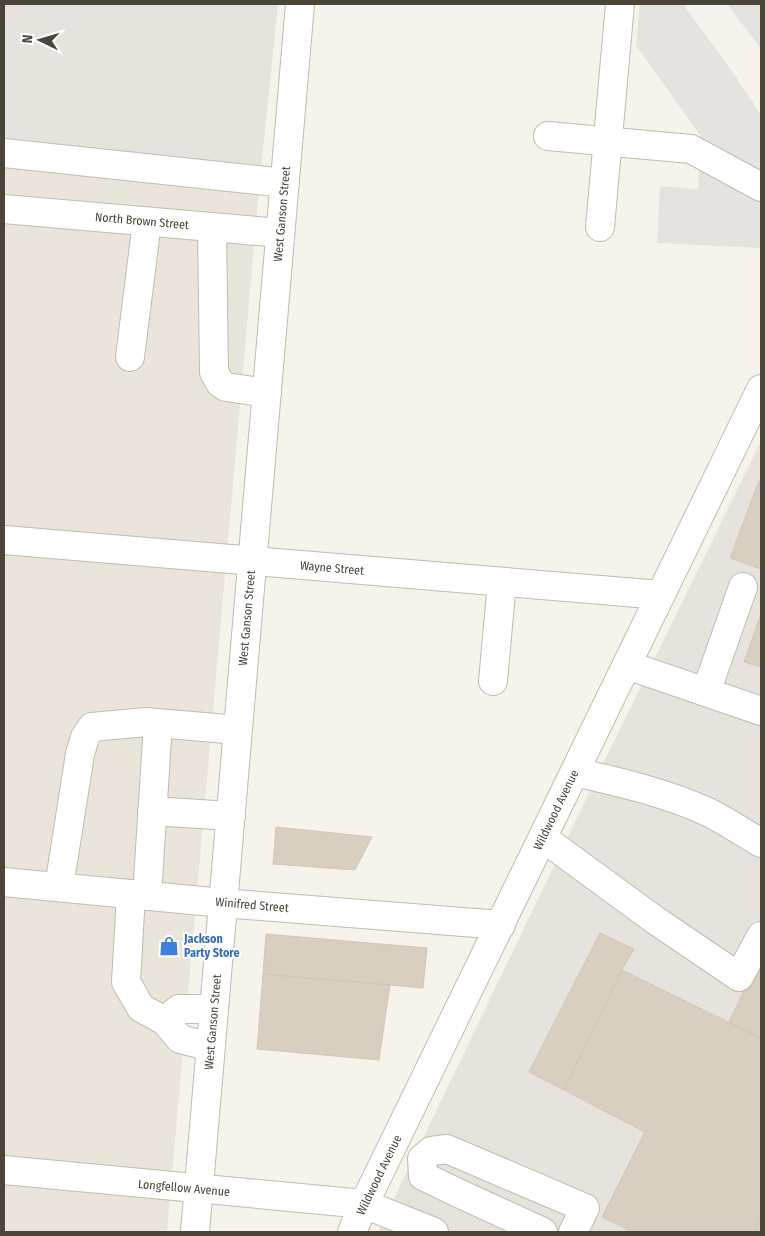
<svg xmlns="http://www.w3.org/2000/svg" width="765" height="1236" viewBox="0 0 765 1236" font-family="'Fira Sans Condensed',sans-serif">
	<rect width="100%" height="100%" fill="#f6f3ec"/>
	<path fill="#eae5da" d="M4,166L259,189L167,1232H4Z"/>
	<path fill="#e6e2dd" d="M4,4H278L259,189L4,166Z
		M761,441V1232H378L600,770Z"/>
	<path fill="#e5e3e0" d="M640,4H683L731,70L761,115V248L657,243L660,186L698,189L701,136L636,45Z
		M727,4H761V49L734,13Z"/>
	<path fill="#d8cfc1" stroke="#d3c7b4" d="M759,481L761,482V569L730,558Z
		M761,614V667L744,662Z
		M276,827L372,837L355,870L273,864Z
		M600,933L634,949L622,970L564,1090L529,1072Z
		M266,934L427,948L423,988L263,974Z
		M761,955V1038L729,1022Z
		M622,970L761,1038V1216L753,1232H632L602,1217L645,1132L564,1090Z
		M263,974L390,985L379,1060L257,1049Z
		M761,1216V1232H753Z"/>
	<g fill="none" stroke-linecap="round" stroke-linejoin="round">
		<defs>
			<path id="minor" d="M548,136L691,149L761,187
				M4,153L285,183
				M4,209L280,233
				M212,227L214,372L220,383L226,387L267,393
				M600,227L620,4
				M130,357L147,222
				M4,540L661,595
				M627,665L761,711
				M493,681L502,582
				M706,692L743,587
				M575,772C620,782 666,793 708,812C726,821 744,833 761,843
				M152,811L231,816
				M543,838L655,920L739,977L761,936
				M4,882L223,903L501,925
				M59,887L80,754L85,737L92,727L146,722L238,730
				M131,894L126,982L141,1008L165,1021
				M147,896L158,723
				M211,1047L180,1039L165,1021L179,1009H214
				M422,1159L431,1151L447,1149L585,1208L573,1232
				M422,1159L423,1176L456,1192L543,1232
				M4,1170L364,1204L434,1232
				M195,1232L300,4
				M352,1232L364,1204L761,389"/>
		</defs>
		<use href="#minor" stroke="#c2bbae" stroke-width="30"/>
		<use href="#minor" stroke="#fff" stroke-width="28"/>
	</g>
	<defs>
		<symbol id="shop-bare" viewBox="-9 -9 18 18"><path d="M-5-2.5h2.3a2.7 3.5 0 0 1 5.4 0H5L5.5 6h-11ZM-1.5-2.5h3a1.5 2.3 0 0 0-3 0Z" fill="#3f7fe0" stroke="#fff" stroke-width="2.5" paint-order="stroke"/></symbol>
	</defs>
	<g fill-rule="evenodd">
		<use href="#shop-bare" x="155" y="932" width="28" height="28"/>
	</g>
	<g text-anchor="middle" stroke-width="4" stroke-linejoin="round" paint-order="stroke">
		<g font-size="12" fill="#4b4439" stroke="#fff">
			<text transform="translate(282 214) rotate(-85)" y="4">West Ganson Street</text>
			<text transform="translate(142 221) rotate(5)" y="4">North Brown Street</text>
			<text transform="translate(332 568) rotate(5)" y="4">Wayne Street</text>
			<text transform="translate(247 618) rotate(-85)" y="4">West Ganson Street</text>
			<text transform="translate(556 810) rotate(-64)" y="4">Wildwood Avenue</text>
			<text transform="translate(252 905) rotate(5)" y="4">Winifred Street</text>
			<text transform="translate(213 1022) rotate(-85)" y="4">West Ganson Street</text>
			<text transform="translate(379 1175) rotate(-64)" y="4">Wildwood Avenue</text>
			<text transform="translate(184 1188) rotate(5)" y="4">Longfellow Avenue</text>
		</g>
		<g font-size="12" font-weight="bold" fill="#366cbe" stroke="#fff" text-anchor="start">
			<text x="184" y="943">Jackson<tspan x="184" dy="14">Party Store</tspan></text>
		</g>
	</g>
	<rect width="765" height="1236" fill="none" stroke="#4b4439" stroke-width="10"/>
	<g transform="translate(40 40) rotate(275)" stroke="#ffffff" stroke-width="4" paint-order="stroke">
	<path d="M0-4L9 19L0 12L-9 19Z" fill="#4b4439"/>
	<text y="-8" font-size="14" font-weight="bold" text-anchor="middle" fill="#4b4439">N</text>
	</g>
</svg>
